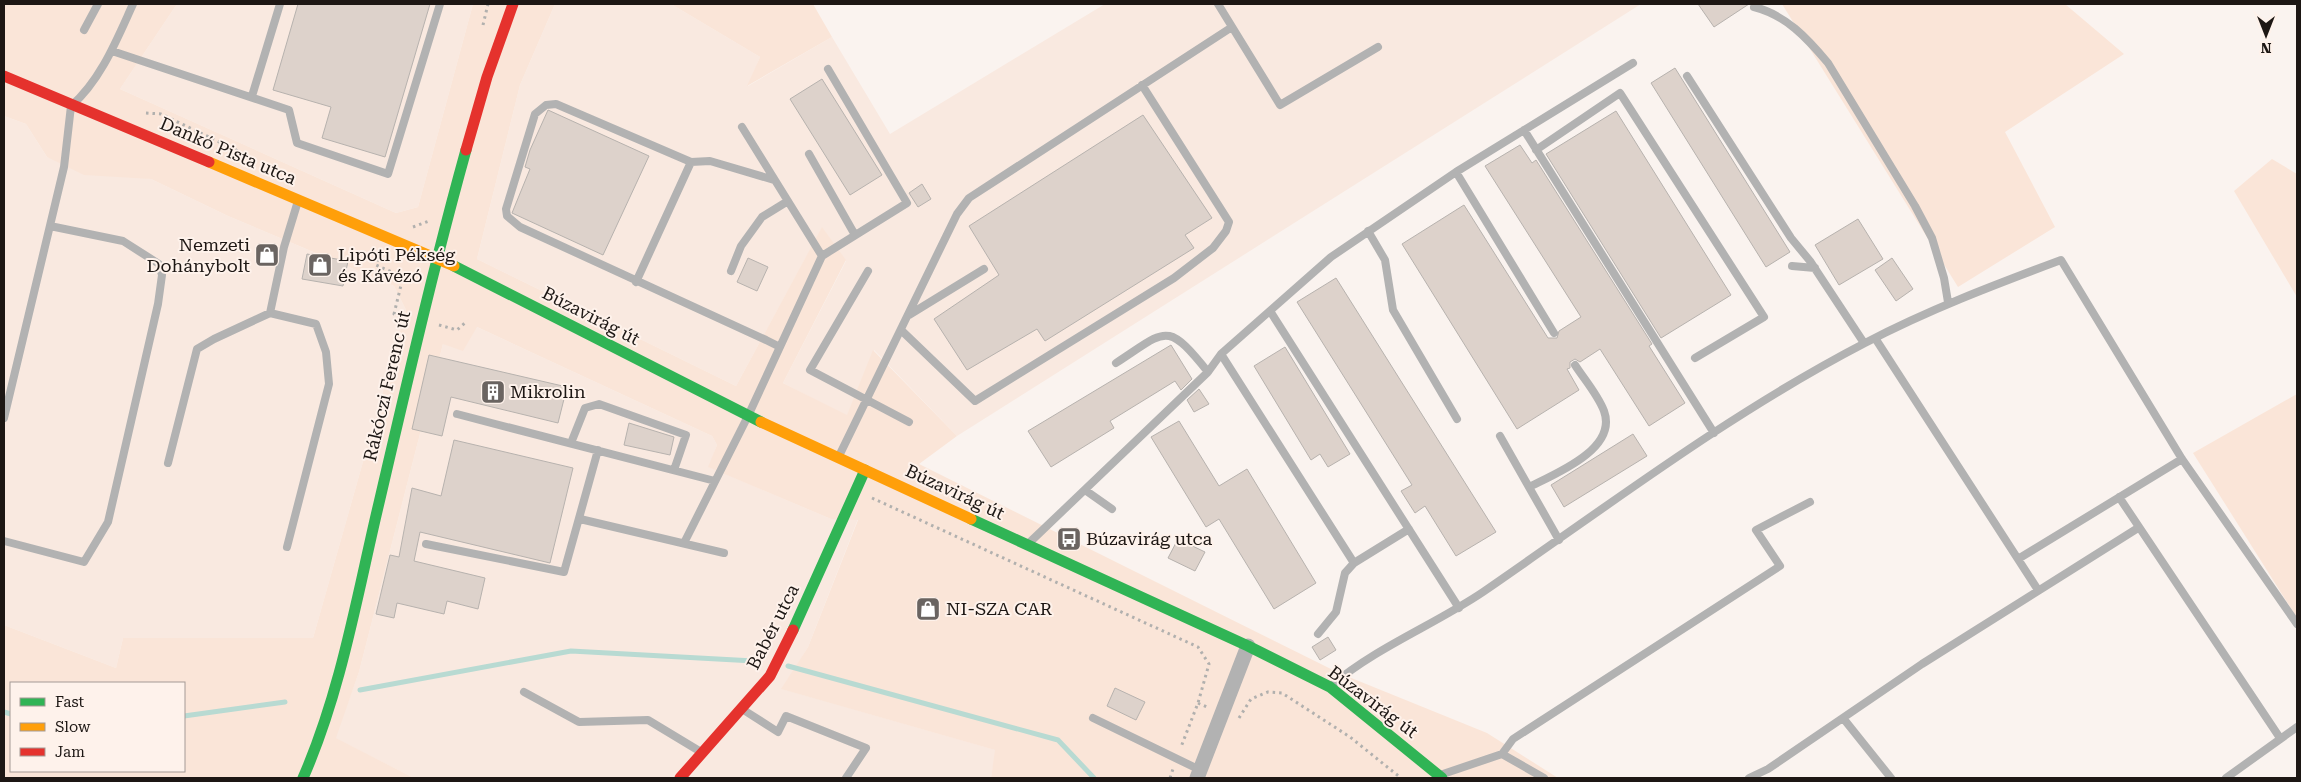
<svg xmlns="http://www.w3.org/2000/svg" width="2301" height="782" viewBox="0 0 2301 782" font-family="'Roboto Serif',serif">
	<rect width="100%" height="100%" fill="#faf3ef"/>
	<path fill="#f9e9e0" d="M177,4H473L418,207L396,213L120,89Z
		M555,4H671L760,57L748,86L832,37L890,134L1105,4H1641L957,436L874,350L847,416L783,383L846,261L822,228L736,386L477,259L520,85Z
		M4,116L26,124L47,157L151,179L228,216L394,286L406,310L313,638H123L116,668L4,625Z
		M477,327L712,436L717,445L709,467L831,519H858L808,647L782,689L996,750L991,778H414L335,738L359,672L443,344Z"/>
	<path fill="#fae5d8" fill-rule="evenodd" d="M4,4H177L120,89L396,213L418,207L473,4H555L520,85L477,259L736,386L822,227L846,260L783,383L847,415L873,350L957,436L919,464L1339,673L1487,733L1558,778H991L995,750L781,689L808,647L858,520L831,519L708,467L717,445L712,436L477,327L463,351L443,344L359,672L336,738L414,778H4V625L116,668L123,638H313L406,310L394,286L228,216L151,179L84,175L47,157L26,124L4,116ZM11,683H184V771H11Z
		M671,4H813L832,37L747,86L760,57Z
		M1782,4H2065L2124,54L2005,132L2055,227L1958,287Z
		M2272,159L2297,174V297L2234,191Z
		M2297,394V618L2193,453Z"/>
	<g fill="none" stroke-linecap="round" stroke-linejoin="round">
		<path stroke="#b8dad2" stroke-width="5" d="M788,666L1058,740L1094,778
			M360,690L571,651L754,661
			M4,712L11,714
			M184,716L285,702"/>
	</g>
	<path fill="#ddd2cb" stroke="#b7b2ae" d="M298,4H430L385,157L322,138L331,107L273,90Z
		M1698,4H1749L1714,27Z
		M1675,68L1790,252L1766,267L1651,83Z
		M822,79L882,175L850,195L790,99Z
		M548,110L649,156L603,255L512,213L530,169L525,167L530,150Z
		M1616,111L1731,295L1661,338L1546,154Z
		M1143,115L1212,218L1185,235L1194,248L1045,341L1037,329L967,370L934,319L999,275L969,226Z
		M1520,145L1532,163L1536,160L1652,344L1649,346L1685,403L1649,426L1600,349L1580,362L1575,359L1570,362V368L1567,369L1579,390L1517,429L1402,244L1464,205L1548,338H1557L1559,331L1581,317L1485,166Z
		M922,184L931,199L918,207L909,193Z
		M1858,219L1883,259L1839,285L1815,245Z
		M260,244L277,247L274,264L257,261Z
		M307,254L348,261L343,286L302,279Z
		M748,258L768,267L757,291L737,282Z
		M1892,258L1913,289L1896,301L1875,270Z
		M1336,278L1496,532L1456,556L1425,506L1415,513L1401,491L1412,485L1297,302Z
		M1171,345L1192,379L1181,390L1175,381L1110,421L1114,428L1051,467L1028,431Z
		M1285,347L1350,454L1328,467L1320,454L1311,460L1254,366Z
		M429,355L567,387L558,423L451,397L442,436L412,429Z
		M1199,389L1209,404L1194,412L1187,400Z
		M1179,421L1219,486L1247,469L1316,583L1274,609L1219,519L1206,527L1151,437Z
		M629,423L674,437L670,455L624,445Z
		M1633,434L1647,456L1564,507L1551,485Z
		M454,440L573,468L550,563L420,532L414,561L485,578L478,609L447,601L444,614L397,603L394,618L376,614L390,555L399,557L412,488L441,496Z
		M1178,539L1205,552L1195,571L1168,558Z
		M1328,637L1336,650L1320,660L1312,647Z
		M1115,688L1145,702L1136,720L1107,706Z"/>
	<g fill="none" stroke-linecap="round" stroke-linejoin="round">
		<path stroke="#b1b0ae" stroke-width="3" stroke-dasharray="2.5 4" stroke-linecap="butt" d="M483,25L488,4
			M146,113L161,114L238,151
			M413,227L429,221
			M380,253L376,265L403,277L394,314L404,317
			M439,325L457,330L466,322
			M872,498L1198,647L1209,664L1198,703L1181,747
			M1198,703L1209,708
			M1239,718L1251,699L1268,692L1282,693L1350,737L1401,778
			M1170,778L1173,769"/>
		<path stroke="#b2b2b2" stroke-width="8" d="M1218,4L1280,105L1378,47
			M1754,7C1786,15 1807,38 1828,63L1915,206L1932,238L1944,278L1948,302
			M84,30L98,4
			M112,51L289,110L297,143L388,174L440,4
			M1687,76L1791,238L1810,261L1864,343
			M252,96L280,4
			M742,127L822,256
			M1524,130L1714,433
			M1536,150L1620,93L1764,317L1695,358
			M809,154L855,235
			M691,162L710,161L774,180
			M1456,172L1554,333
			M1368,231L1385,260L1393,310L1457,419
			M1792,266L1815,268
			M731,271L741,246L762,217L788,201
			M868,271L810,370L909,422
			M636,282L691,162L556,104L546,105L535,114L506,209L507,216L520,227L766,340L780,347
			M1270,311L1459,608
			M909,315L984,269
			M901,330L975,401L1174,278L1213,248L1226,231L1229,222L1142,85
			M1875,338L2038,590
			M1221,354L1354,563
			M1116,363C1167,330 1166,320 1208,372
			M457,414L715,481
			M4,418L64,167L71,106C101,80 117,39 133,4
			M1500,436L1559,540
			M571,443L585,408L599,404L686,435L674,470
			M839,456L957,214L969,198L1232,27
			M168,463L197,349L214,339L270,313
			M1529,487C1555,474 1618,449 1604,411C1598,395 1584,379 1575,365
			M1085,490L1112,509
			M2119,497L2280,738
			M580,519L724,553
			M4,541L84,562L108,522L158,304L162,275L159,264L123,241L50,226
			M684,543L748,416L822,256L907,203L828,69
			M1029,543L1208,372L1221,354L1331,257L1456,172L1633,63
			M426,544L564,572L598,450
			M287,547L329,384L326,352L316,324L270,313L284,247L298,201
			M2018,559L2182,459
			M1318,634L1336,612L1345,573L1354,563L1409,529
			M1332,685C1377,647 1434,625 1483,592C1608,506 1730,413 1865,343C1928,310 1994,285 2061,260L2182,459L2297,624
			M524,692L579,722L648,720L701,752
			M742,709L778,732L786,716L866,748L846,778
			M1093,718L1200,770
			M1843,718L1891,778
			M1502,754L1513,739L1780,566L1756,530L1810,502
			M1440,775L1502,754L1544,778
			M1749,778L1768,769L1922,664L2138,528
			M2226,778L2297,727"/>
		<path stroke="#b2b2b2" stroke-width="15" d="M1197,778L1248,646"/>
		<path stroke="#30b455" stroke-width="11" d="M454,266L761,422
			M971,519L1248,646L1330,687L1442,778
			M793,630L865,470
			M303,778C339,696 355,607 375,520C404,396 432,272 466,150"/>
		<path stroke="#ff9f0a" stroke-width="11" d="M209,162L454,266
			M761,422L971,519"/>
		<path stroke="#e5322d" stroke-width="11" d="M4,76L209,162
			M466,150L487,77L513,4
			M680,778L770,676L793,630"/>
	</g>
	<defs>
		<symbol id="shop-square" viewBox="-11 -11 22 22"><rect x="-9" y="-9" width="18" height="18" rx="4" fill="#6a6461" stroke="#fef2eb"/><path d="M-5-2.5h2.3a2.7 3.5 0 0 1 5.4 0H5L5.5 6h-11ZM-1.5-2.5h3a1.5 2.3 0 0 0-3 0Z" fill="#fff"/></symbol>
		<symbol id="building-square" viewBox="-11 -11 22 22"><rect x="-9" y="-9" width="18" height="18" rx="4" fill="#6a6461" stroke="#fef2eb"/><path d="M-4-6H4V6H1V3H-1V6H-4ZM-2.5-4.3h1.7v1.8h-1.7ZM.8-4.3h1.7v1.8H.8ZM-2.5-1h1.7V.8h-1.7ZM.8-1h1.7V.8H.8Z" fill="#fff"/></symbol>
		<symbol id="bus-square" viewBox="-11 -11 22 22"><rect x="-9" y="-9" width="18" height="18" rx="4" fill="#6a6461" stroke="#fef2eb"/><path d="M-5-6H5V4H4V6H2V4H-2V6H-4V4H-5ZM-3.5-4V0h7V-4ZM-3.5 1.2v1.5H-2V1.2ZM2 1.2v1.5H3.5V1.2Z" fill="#fff"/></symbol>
	</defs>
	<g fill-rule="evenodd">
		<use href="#shop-square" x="253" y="241" width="28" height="28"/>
		<use href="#shop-square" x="306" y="251" width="28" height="28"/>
		<use href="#building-square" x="479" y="378" width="28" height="28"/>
		<use href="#bus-square" x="1055" y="525" width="28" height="28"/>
		<use href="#shop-square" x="914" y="595" width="28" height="28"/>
	</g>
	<g text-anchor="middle" stroke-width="4" stroke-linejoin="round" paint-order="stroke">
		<g font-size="18" fill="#1d1714" stroke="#fef2eb">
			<text transform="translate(228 151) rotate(23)" y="6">Dankó Pista utca</text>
			<text transform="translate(591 316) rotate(27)" y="6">Búzavirág út</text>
			<text transform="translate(387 386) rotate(-77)" y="6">Rákóczi Ferenc út</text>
			<text transform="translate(955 492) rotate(25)" y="6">Búzavirág út</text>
			<text transform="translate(773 627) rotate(-63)" y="6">Babér utca</text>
			<text transform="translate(1373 702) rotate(37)" y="6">Búzavirág út</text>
		</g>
		<g font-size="18" fill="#1d1714" stroke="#fef2eb" text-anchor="start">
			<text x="250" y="251" text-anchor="end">Nemzeti<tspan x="250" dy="21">Dohánybolt</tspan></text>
			<text x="338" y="261">Lipóti Pékség<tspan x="338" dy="21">és Kávézó</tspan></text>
			<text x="510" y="398">Mikrolin</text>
			<text x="1086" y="545">Búzavirág utca</text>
			<text x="946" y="615">NI-SZA CAR</text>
		</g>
	</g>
	<rect width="2301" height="782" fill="none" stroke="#1d1714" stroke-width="10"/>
	<rect x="10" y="682" width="175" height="90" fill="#fef2eb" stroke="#a49a95"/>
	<rect x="20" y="698" width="25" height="8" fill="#30b455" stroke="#a49a95"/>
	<text x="55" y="707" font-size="15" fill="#1d1714">Fast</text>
	<rect x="20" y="723" width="25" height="8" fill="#ff9f0a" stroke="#a49a95"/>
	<text x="55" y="732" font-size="15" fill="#1d1714">Slow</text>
	<rect x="20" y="748" width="25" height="8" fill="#e5322d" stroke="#a49a95"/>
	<text x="55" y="757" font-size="15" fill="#1d1714">Jam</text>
	<g transform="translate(2266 35) rotate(180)" stroke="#fef2eb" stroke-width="4" paint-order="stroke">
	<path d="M0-4L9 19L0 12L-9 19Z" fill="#1d1714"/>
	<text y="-8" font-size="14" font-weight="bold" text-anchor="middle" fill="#1d1714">N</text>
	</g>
</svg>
